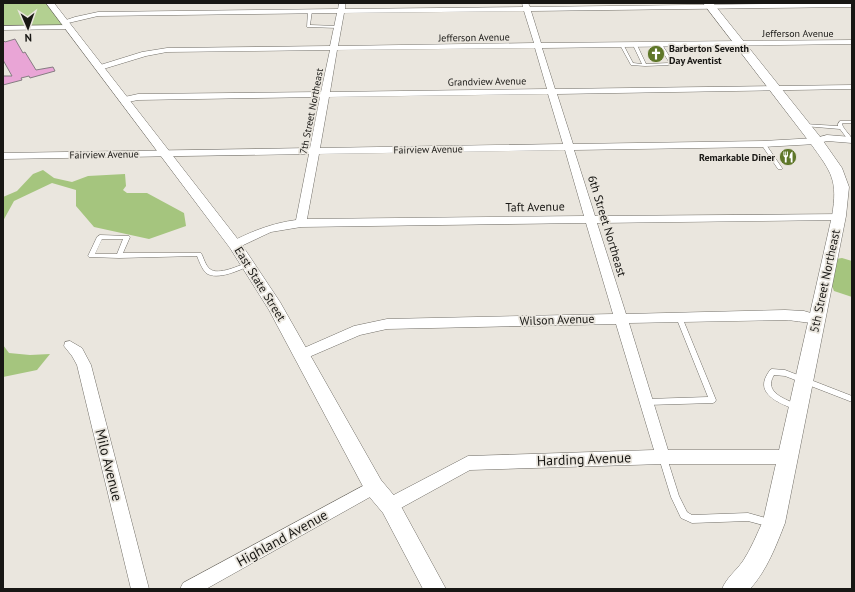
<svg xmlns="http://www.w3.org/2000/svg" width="855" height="592" viewBox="0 0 855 592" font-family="'PT Sans',sans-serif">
	<rect width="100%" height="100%" fill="#eae6de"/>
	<path fill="#b3d091" d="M3,3H46L68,27L3,28Z"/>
	<path fill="#a5c57e" d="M43,170L54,178L72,182L88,176L125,174L126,186L123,190L127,193H147L184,213L186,226L149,239L94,227L76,206V190L52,183L14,201L3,221V197L17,191L33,174Z
		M842,258L852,261V297L834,291L831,284L836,259Z
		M3,345L9,353L30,355L50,354L37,370L3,377Z"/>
	<path fill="#e9a5d6" stroke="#857d82" d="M15,39L23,53L25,52L36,70L53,67L55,71L30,78L29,76L21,78L22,80L3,85V76H12L3,60V40L5,42Z"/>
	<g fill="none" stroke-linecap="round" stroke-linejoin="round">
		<defs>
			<path id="service" d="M310,10L312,11L310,25L338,26L340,27L338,28L307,27L308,11Z
				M659,43H661L673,62L671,65L645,66L631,65L620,45L623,44L633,63L642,64L633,45L635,44L637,45L646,64L669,63V62L658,44Z
				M840,121H852V123H843L842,124C844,131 852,135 852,141H849L840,129L804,126L802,125L804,124L838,126V124Z
				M761,143H765L782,168V169H778L761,144Z
				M100,235L129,236L130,237L123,253H201C204,258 205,265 210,269C218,276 240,265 249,262L252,264L251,265C240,270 217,281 206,273C202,269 199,261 197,256L119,258L89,257L88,256L97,237ZM102,239H123L117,254H95Z
				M677,315H681L682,317L716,400L715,402L713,403L647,405L645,404L644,402L645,400L647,399L708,397L676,317Z
				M772,369L785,370L852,396V402L785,376L774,375C763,393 786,399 798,405L799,407L798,409L796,410L794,409C782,404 759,396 765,379C766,376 768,373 770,370Z
				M663,455L666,456L667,458L679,496L687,512L692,515L748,513L773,520L774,523L773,526L770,527L748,521L692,523L681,518L671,497L659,458L660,456Z"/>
			<path id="minor" d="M339,3H345V9L523,7L522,3H528L530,7L852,3V7L531,11L541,43L852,40V44L542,48L555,89L852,85V89L557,94L573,144L763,141L816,138L821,141L816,144L763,147L574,150L595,216L843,214L844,216L843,218L839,220L597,223L626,314L785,310L804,311L821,316L823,319L821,322C815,325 794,320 785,320L629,323L668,450H788L793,452L795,457L793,462L788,464H663L470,470L390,514L384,512L382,506L384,500L468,456L654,450L616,324L387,329L360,335L302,360L297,359L295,355L297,351L354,326L387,319L613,314L586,223L301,227L271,232L235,249L231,248L229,245L231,242C252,231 273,223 296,220L309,154L3,159V153L310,148L320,97L138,100L123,103L119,100L120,98L138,94L321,92L330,50L167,52L146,56L100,70L96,68L97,66L142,52L167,48L330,46L337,13L98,16L64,24L60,22L75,17L98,12L338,9ZM524,11L534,43L338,46L344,13ZM535,48L547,89L330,92L337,50ZM548,94L563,144L320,148L329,97ZM565,150L584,216L307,219L319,154Z
				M68,25L72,27L71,29L3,30V26Z
				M70,341L82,348L91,365L149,589H131L77,365L72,356L64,346L65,342Z
				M374,480L379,482L382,487L379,492L206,589H180L183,583Z"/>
			<path id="tertiary" d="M46,3H54L240,242L280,302L381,480L397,499L446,589H423L383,513L367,494L269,310L230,248Z
				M827,135L852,137V143L827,141L816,144L812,143L810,141L812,139Z"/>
			<path id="secondary" d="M703,3H713L821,138L842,168L849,187L846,216L785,523C776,546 767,570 750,589H722C727,577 736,571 743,561C751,549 757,534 763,521L832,216C838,180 832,173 811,144Z"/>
		</defs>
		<use href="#service" stroke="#726f68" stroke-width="1"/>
		<use href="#minor" stroke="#726f68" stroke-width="1"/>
		<use href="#tertiary" stroke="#726f68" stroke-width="1"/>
		<use href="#secondary" stroke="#726f68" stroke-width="1"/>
		<use href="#service" fill="#fff" fill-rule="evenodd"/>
		<use href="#minor" fill="#fff" fill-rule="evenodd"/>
		<use href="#tertiary" fill="#fff" fill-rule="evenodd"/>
		<use href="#secondary" fill="#fff" fill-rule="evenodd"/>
	</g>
	<defs>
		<symbol id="church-disc" viewBox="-11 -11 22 22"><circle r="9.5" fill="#5f7729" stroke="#eae6de"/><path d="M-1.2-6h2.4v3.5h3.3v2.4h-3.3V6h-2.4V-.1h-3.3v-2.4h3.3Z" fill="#fff"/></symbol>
		<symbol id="restaurant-disc" viewBox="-11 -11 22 22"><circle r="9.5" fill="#5f7729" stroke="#eae6de"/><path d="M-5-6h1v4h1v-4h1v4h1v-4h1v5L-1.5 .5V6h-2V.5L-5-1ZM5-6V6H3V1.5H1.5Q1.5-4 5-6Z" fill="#fff"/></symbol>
	</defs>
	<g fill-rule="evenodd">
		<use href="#church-disc" x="646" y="44" width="20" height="20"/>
		<use href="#restaurant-disc" x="778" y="147" width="20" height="20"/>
	</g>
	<g text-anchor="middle" stroke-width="3.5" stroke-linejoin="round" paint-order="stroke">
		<g font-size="10" fill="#181714" stroke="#eae6de">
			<text x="798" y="37">Jefferson Avenue</text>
			<text transform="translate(474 37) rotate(-1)" y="4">Jefferson Avenue</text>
			<text transform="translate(487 81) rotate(-1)" y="4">Grandview Avenue</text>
			<text transform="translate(311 111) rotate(-79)" y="4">7th Street Northeast</text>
			<text transform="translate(428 149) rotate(-1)" y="4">Fairview Avenue</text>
			<text transform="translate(104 154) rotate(-1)" y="4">Fairview Avenue</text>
		</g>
		<g font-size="10" font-weight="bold" fill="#181714" stroke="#eae6de" text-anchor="start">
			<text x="669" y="52">Barberton Seventh<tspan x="669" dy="12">Day Aventist</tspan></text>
			<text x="775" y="161" text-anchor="end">Remarkable Diner</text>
		</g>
		<g font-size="12" fill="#181714" stroke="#eae6de">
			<text transform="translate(535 207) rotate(-1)" y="4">Taft Avenue</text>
			<text transform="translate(607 226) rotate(73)" y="4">6th Street Northeast</text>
			<text transform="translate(825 281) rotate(-78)" y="4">5th Street Northeast</text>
			<text transform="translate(260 284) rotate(58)" y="4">East State Street</text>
			<text transform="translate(557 320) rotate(-2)" y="4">Wilson Avenue</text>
		</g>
		<g font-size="14" fill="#181714" stroke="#eae6de">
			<text transform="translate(584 459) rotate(-2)" y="5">Harding Avenue</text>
			<text transform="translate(109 465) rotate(76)" y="5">Milo Avenue</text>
			<text transform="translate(282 538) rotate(-29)" y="5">Highland Avenue</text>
		</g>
	</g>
	<rect width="855" height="592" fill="none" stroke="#181714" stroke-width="8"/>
	<g transform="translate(28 28) rotate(178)" stroke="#eae6de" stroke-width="3" paint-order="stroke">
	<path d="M0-3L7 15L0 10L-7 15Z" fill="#181714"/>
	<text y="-6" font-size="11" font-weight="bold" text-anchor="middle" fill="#181714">N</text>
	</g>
</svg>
